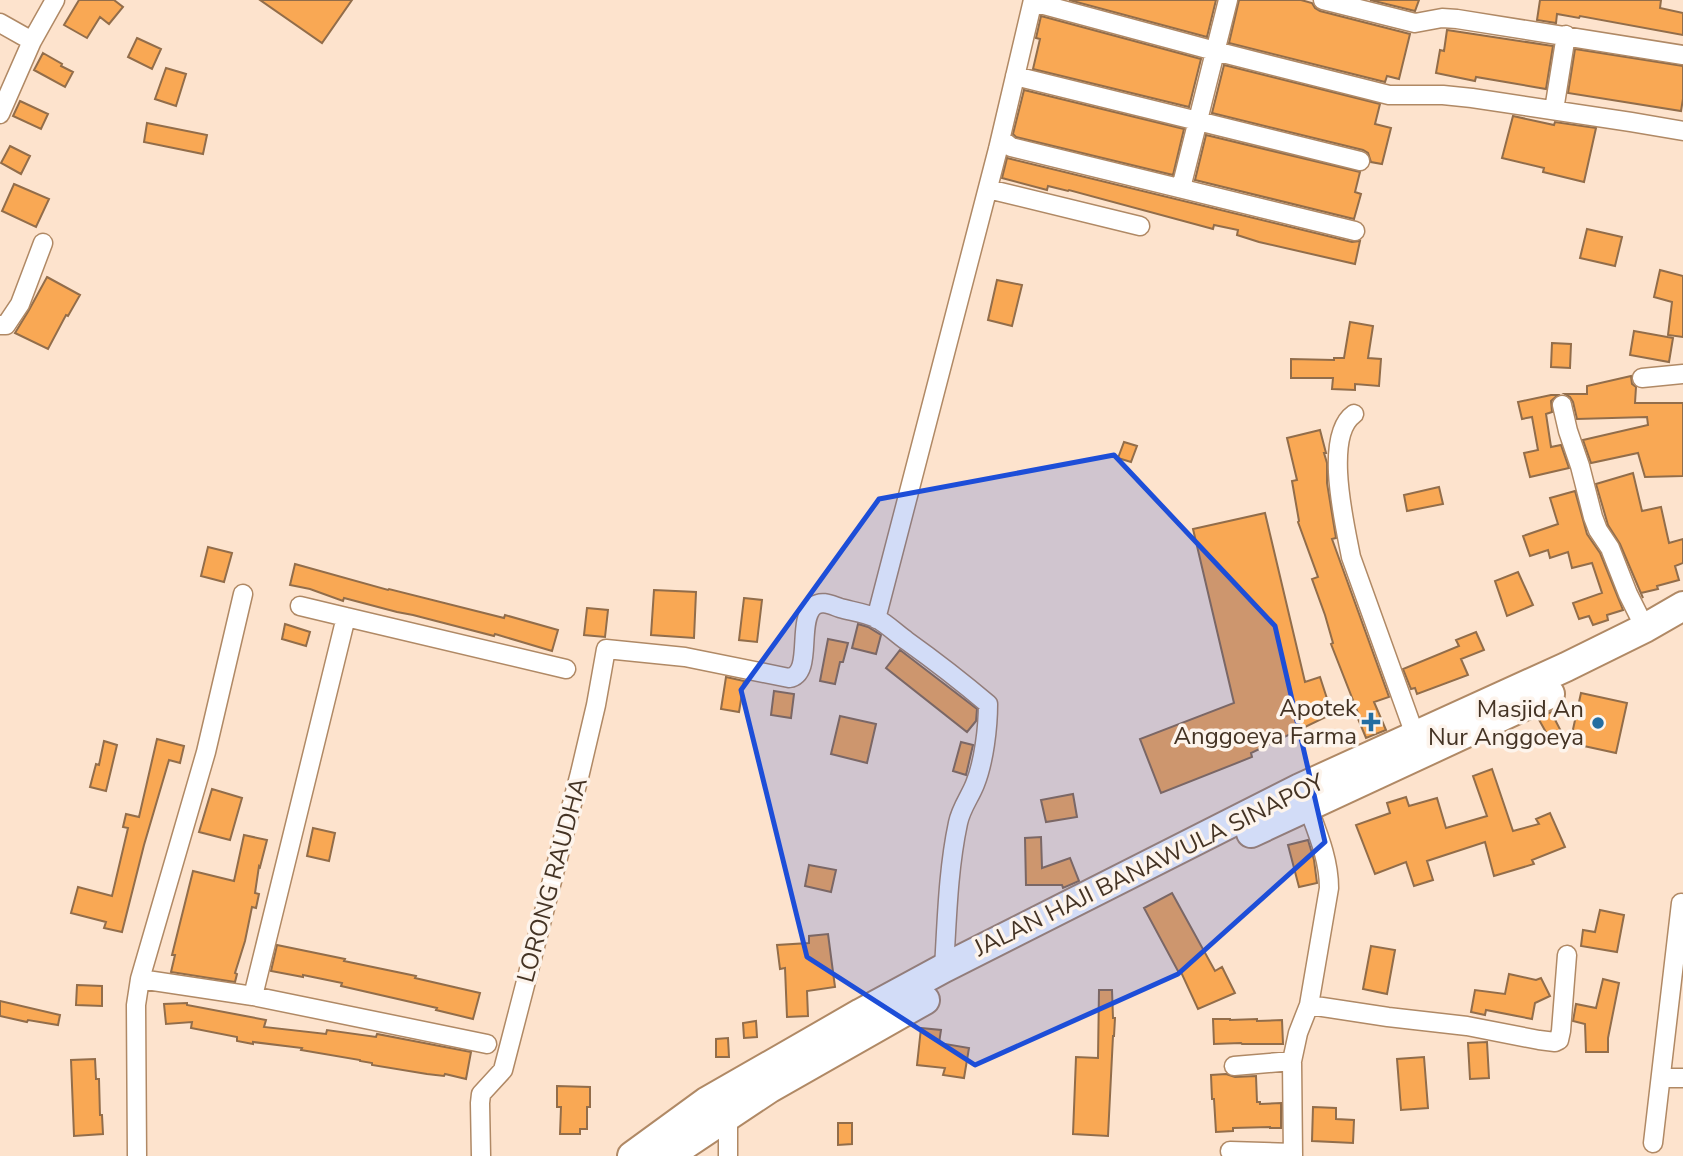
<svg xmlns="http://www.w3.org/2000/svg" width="1683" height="1156" viewBox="0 0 1683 1156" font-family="'Nunito Sans',sans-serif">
	<rect width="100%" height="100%" fill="#fde3cd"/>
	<path fill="#f9a854" stroke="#926d4a" stroke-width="2" d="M79,0H114L123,7L109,24L100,17L87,38L64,25Z
		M260,0H352L322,43Z
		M1069,0H1216L1207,37Z
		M1239,0H1301L1312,3L1315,8L1320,11L1410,34L1399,79L1387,76L1385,82L1229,43Z
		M1370,0H1419L1415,11Z
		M1540,0H1661L1660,8L1683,13V35L1580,16L1579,18L1557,14L1556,23L1537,20Z
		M1041,16L1201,59L1189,107L1033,69L1040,39L1036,38Z
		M1447,30L1553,46L1546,89L1476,77L1475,81L1436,73L1440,50L1444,51Z
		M137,38L161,49L152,69L128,57Z
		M1575,49L1683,66V99L1681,111L1568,93Z
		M43,53L62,64L61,66L73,72L65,87L34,70Z
		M1224,65L1380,104L1375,124L1391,128L1382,164L1371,162L1368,153L1363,150L1212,113Z
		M166,68L186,74L176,106L155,99Z
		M1024,90L1184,129L1173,175L1016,137L1013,134Z
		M20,101L48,114L41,129L13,116Z
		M1513,116L1554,125L1555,122L1596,128L1584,182L1543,172L1544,168L1502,158Z
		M147,123L207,135L203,154L144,142Z
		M1206,135L1360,172L1355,192L1361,194L1354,219L1195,180Z
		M10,146L30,156L21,174L1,163Z
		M1007,158L1352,242L1360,241L1355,264L1259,242L1237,235L1238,230L1214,225L1213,229L1069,190L1068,191L1048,186L1047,190L1002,178Z
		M14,184L49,199L36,227L2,211Z
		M1587,229L1622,237L1615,266L1580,258Z
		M1660,270L1683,276V337L1668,335L1672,302L1654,297Z
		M47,277L80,295L68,316L66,315L48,349L15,333L29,310Z
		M997,280L1022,285L1012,326L988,320Z
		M1350,322L1373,326L1368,358L1381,359L1379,386L1355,384V390L1332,389L1333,378H1291V359L1334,360V358H1344Z
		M1634,331L1673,338L1669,362L1630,355Z
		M1552,343L1571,344L1570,368L1551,367Z
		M1631,376L1632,384L1636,387L1635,403H1683V476L1645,477L1638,453L1591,463L1583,440L1648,425L1647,417L1577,419L1573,402L1570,397L1565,394H1587V386Z
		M1551,395H1558L1551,401L1552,412L1546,414L1551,447L1561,445L1569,468L1530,477L1524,453L1538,450L1532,417L1522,419L1518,402Z
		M1320,430L1326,453H1324L1327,463V483L1336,538L1332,539L1389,697L1374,702L1386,730L1366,738L1356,714L1358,713L1331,644L1333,643L1325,615L1312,579L1318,577L1298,522L1299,521L1292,481L1297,480L1287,438Z
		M1124,442L1137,446L1131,462L1118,458Z
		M1633,473L1642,511L1661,507L1669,543L1683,539V563L1675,566L1679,580L1657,586L1658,589L1641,593L1643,598L1620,544L1608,525L1596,484Z
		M1439,487L1443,504L1407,511L1404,495Z
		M1575,491L1587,534L1600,553L1623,610L1607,615L1608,620L1593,625L1589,616L1579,619L1573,603L1602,593L1592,563L1572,568L1568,552L1550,558L1548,550L1530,556L1523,536L1558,524L1550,498Z
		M1265,513L1305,682L1320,677L1332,714L1251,753L1252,757L1161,793L1140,739L1234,703L1193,529Z
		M208,547L232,553L224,582L201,576Z
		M295,564L388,590L389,589L504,618L505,615L558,630L552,651L495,634L494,636L413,615L397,612L344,598L343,601L310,589L290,585Z
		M1518,572L1533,605L1507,616L1495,581Z
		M654,590L696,592L694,638L651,635Z
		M744,598L762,600L757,642L739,640Z
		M587,608L608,610L605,637L584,635Z
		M285,624L310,632L306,646L282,639Z
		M858,624L868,627L881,635L876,654L852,648Z
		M1476,632L1484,650L1461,659L1468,675L1417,694L1415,688L1411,689L1403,669L1459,646L1456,640Z
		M828,639L848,643L843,662H840L835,684L820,681Z
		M900,650L977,709L976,721L967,732L886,668Z
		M726,677L744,681L739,712L721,709Z
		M774,691L794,694L791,718L771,715Z
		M1581,693L1627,703L1616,753L1570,743Z
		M1551,712L1564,737L1552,743L1538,718Z
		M840,716L876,724L867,763L831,754Z
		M157,739L184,746L180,763L169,760L144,845L122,932L104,928L106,922L71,913L78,887L112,896L128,828L123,827L126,814L139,817Z
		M104,741L117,745L106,791L90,787L96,764L99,765Z
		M961,742L973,745L966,775L953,771Z
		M1492,769L1513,831L1539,824L1536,819L1550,813L1565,847L1532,860L1534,864L1494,876L1485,842L1427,861L1433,880L1414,886L1406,862L1375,874L1356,825L1390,813L1387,803L1406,797L1409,806L1437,798L1446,828L1487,816L1473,776Z
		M212,789L242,798L230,840L199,832Z
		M1073,794L1077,817L1046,822L1041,800Z
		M313,828L335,833L329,861L307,856Z
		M244,835L267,840L260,867L259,866L255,893L259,894L256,908L252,907L245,941L235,973L237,974L235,982L171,972L175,955H172L193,871L234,881Z
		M1041,837L1042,868L1070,858L1079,881L1063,888L1062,885H1026L1025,838Z
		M1308,840L1314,860L1317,883L1299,887L1288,845Z
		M809,865L836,870L831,892L805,886Z
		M1172,893L1215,971L1222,967L1235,993L1198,1009L1181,972L1179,973L1144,908Z
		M1600,910L1624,915L1617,952L1581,946L1583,930L1595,932Z
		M828,934L835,987L807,991L808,1016L787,1017L785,968L780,969L777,945L809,943V936Z
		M277,945L345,959L344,961L416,976L415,978L480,993L473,1019L436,1010L437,1008L341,986L342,983L303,975V977L271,971Z
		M1371,946L1395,950L1387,994L1363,989Z
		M1509,974L1536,980L1541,978L1550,996L1535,1003L1532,1019L1486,1010L1485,1015L1471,1012L1475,990L1505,994Z
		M1603,979L1619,983L1608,1038V1052H1586L1585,1024L1573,1021L1576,1004L1596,1008Z
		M77,985L102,986V1006L76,1005Z
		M1099,990H1112L1113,1018H1115L1114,1036H1113L1108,1136L1073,1134L1076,1057L1098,1058Z
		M0,1001L60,1015L58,1025L28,1020L27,1022L0,1016Z
		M187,1003V1005L266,1020L264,1027L326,1034L327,1030L376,1037L377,1034L471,1052L466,1079L445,1074L444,1076L427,1074L372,1065V1063L360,1061V1060L301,1050L302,1048L253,1042V1044L237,1041V1037L191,1028L192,1022L166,1024L164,1004Z
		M1213,1019H1230V1020L1257,1019V1021L1282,1020L1283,1044H1242L1241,1043L1214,1044Z
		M756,1021L757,1037L744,1038L743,1023Z
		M921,1028L941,1030L939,1043L969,1048L964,1078L943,1075L945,1068L917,1065Z
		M728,1038L729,1057H716V1039Z
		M1487,1042L1489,1078L1470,1079L1468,1043Z
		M1424,1057L1428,1108L1401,1110L1397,1059Z
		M95,1059L96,1079H99L100,1115H102L103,1134L74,1136L71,1060Z
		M1226,1074L1235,1077L1256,1076L1257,1102H1260V1104L1281,1103V1128H1270V1127L1233,1128V1131L1216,1132L1214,1099H1212L1211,1075Z
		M557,1086L590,1087V1107H587V1129H580V1134H560L561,1107H557Z
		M1313,1107L1336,1108V1119L1354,1120L1353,1143L1312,1141Z
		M838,1123H852V1144L838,1145Z"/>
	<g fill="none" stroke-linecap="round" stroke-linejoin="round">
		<defs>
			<path id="minor" d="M1323,0L1415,23L1442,18L1457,19L1683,55
				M1033,2L1215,51L1389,95H1443L1472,98L1631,122L1683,131
				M0,23L32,41
				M1015,76L1360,161
				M1554,110L1566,35
				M0,114L32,41L55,0
				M1001,139L1011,147L1355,231
				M1181,188L1228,0
				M988,189L1140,226
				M0,325H6L20,304L43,243
				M1642,378L1683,374
				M1562,405L1568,431L1580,466L1593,517L1598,530L1610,548L1628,594L1645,628
				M1354,414C1323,436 1345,525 1351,557L1415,735
				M300,606L346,617
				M876,619L998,149L1033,0
				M140,979L253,996L487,1044
				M253,996L346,617L566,669
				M1309,1005L1388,1017L1467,1026L1539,1040L1555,1042L1559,1040L1561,1031L1567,955
				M1234,1066L1292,1061
				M1662,1078H1683
				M1653,1143L1681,903
				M1230,1151L1293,1153
				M137,1156L136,1005L140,979L206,752L243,594
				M481,1156L480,1103L481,1094L503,1070L580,773L596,705L606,649L685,657L789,678C814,674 796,621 814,606C822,600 831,605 840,608C851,611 865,613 876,618C887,624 897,634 907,641C935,661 962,682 988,704C988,727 984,762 975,784C970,797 961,808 958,823C948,870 947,919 944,968
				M728,1156V1116
				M1293,1156L1292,1061L1298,1033L1309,1005L1329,888C1329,860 1318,834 1308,807"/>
			<path id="trunk" d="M1251,833L1550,694
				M632,1156L706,1102L861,1013L944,968L1300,788L1566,667L1645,628L1683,606
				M668,1156L770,1088L925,1000"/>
		</defs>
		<use href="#minor" stroke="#b08965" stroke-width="21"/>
		<use href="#trunk" stroke="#b08965" stroke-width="32"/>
		<use href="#minor" stroke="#fff" stroke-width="18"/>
		<use href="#trunk" stroke="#fff" stroke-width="28"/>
	</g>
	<path fill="#1d4ed8" fill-opacity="0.2" stroke="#1d4ed8" stroke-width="5" stroke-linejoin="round" d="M1114,455L1275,626L1325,842L1178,974L975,1065L807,957L741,690L879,499Z"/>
	<g fill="#246da1" stroke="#fdf4ec" stroke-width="2.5">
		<path d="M1367.5 711.5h7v7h7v7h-7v7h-7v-7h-7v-7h7z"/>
		<circle cx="1598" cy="723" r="7"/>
	</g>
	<g text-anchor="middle" stroke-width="7" stroke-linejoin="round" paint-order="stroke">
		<g font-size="24" fill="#443324" stroke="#fdf4ec" text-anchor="end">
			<text x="1357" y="716">Apotek<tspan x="1357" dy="28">Anggoeya Farma</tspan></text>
			<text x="1584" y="717">Masjid An<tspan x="1584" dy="28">Nur Anggoeya</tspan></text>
		</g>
		<g font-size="24" fill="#443324" stroke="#fdf4ec">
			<text transform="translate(1149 865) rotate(-26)" y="8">JALAN HAJI BANAWULA SINAPOY</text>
			<text transform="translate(552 880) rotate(-75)" y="8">LORONG RAUDHA</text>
		</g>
	</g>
</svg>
